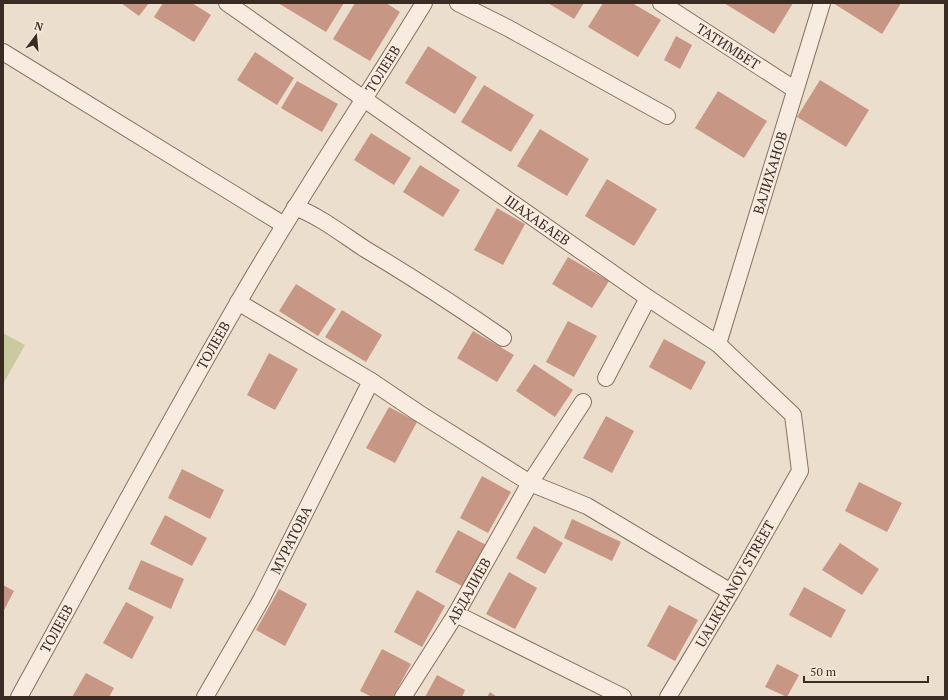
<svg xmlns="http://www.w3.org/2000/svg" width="948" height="700" viewBox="0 0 948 700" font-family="'PT Serif',serif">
	<rect width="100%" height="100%" fill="#ecdecc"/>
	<path fill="#cac9a0" d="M3,333L25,345L3,384Z"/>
	<path fill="#c79685" d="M121,3H149L139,16Z
		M163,3H192L211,15L194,42L154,17Z
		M278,3H344L326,32Z
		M355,3H386L400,12L370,61L333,39Z
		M548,3H584L574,19Z
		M603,3H632L661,20L638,57L588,27Z
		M724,3H793L774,34Z
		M833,3H901L882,34Z
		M676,36L692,45L680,69L664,60Z
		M428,46L477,77L455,114L405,83Z
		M255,52L294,78L277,105L237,80Z
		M820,80L869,110L846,147L797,117Z
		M297,81L338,104L322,132L281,108Z
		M484,85L534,115L511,152L461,122Z
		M718,91L767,121L744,158L695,128Z
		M540,129L589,159L567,196L517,166Z
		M371,133L411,158L394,185L354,160Z
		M420,165L460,190L443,217L403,192Z
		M607,179L657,209L634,246L585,216Z
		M497,208L525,224L503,265L474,250Z
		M568,257L609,281L592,308L552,284Z
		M296,284L336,309L318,336L279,311Z
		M342,310L382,335L366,362L325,337Z
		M568,321L597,336L574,377L546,362Z
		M473,331L514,355L497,382L457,358Z
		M664,339L706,362L691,390L649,367Z
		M269,353L298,369L275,410L247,395Z
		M534,364L573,390L555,417L516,391Z
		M389,407L417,422L395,463L366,448Z
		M606,416L634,431L612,473L583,458Z
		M182,469L224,490L210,519L168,498Z
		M482,476L511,492L488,533L460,518Z
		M859,482L902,503L887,532L845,511Z
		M165,515L207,538L192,566L150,544Z
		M572,519L621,542L612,561L564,538Z
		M534,526L563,543L545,574L516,558Z
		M458,530L486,545L464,587L435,572Z
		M840,543L879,569L862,595L822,570Z
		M141,560L184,579L171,609L128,589Z
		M509,572L537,588L515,629L486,614Z
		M3,585L14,591L3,612Z
		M804,587L846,610L831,638L789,615Z
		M279,589L307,604L285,646L256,630Z
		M417,590L445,606L422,647L394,632Z
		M126,602L154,617L132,659L103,643Z
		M669,605L698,620L675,661L647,646Z
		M382,649L411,664L393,697H372L360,691Z
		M777,664L799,675L787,697L765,687Z
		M86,673L114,688L109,697H72Z
		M437,675L465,690L462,697H425Z
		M490,692L497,697H487Z"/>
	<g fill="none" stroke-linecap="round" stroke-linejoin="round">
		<defs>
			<g id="minor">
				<path id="s1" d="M227,3L648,298L718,344L793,415L800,471L731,592L668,697"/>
				<path d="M458,3L508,28L667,116"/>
				<path id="s2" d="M661,3L794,89"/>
				<path d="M3,52L284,225"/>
				<path d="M295,207C321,217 342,234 365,249C412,277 458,307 503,338"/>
				<path d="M238,302L371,381L417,412L530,483L587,506L731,592"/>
				<path id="s3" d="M718,344L822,3"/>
				<path d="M606,378L648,298"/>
				<path d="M456,614L623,697"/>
				<path id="s4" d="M19,697C92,565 163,432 239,301C297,200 363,103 424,3"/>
				<path id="s5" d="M205,697L261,600L371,381"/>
				<path id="s6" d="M403,697L456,614L530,483L583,402"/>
			</g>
		</defs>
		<use href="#minor" stroke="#887061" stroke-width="18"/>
		<use href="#minor" stroke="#f7ecdf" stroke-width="16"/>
	</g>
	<g text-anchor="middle" stroke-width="3" stroke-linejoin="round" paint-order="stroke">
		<g font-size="14" fill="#3a2b23" stroke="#f4e9db">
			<text dy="5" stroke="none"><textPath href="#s2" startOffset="80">ТАТИМБЕТ</textPath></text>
			<text dy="5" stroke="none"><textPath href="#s4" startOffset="726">ТОЛЕЕВ</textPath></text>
			<text dy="5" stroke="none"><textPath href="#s3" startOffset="179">ВАЛИХАНОВ</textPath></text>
			<text dy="5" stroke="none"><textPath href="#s1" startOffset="379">ШАХАБАЕВ</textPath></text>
			<text dy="5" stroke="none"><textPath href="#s4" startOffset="402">ТОЛЕЕВ</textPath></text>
			<text dy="5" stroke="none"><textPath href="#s5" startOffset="179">МУРАТОВА</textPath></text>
			<text transform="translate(735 584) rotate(-60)" y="5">UALIKHANOV STREET</text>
			<text dy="5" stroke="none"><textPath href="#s6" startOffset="125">АБДАЛИЕВ</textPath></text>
			<text dy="5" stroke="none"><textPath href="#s4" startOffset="78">ТОЛЕЕВ</textPath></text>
		</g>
	</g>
	<rect width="948" height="700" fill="none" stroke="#3a2b23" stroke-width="8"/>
	<g transform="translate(36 36) rotate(16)" stroke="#f4e9db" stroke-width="3" paint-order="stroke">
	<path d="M0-3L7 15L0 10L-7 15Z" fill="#3a2b23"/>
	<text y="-6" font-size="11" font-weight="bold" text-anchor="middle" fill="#3a2b23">N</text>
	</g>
	<path d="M804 676v6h124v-6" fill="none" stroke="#3a2b23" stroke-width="2"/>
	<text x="810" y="676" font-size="12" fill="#3a2b23" stroke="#f4e9db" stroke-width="3" paint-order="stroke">50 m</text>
</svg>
